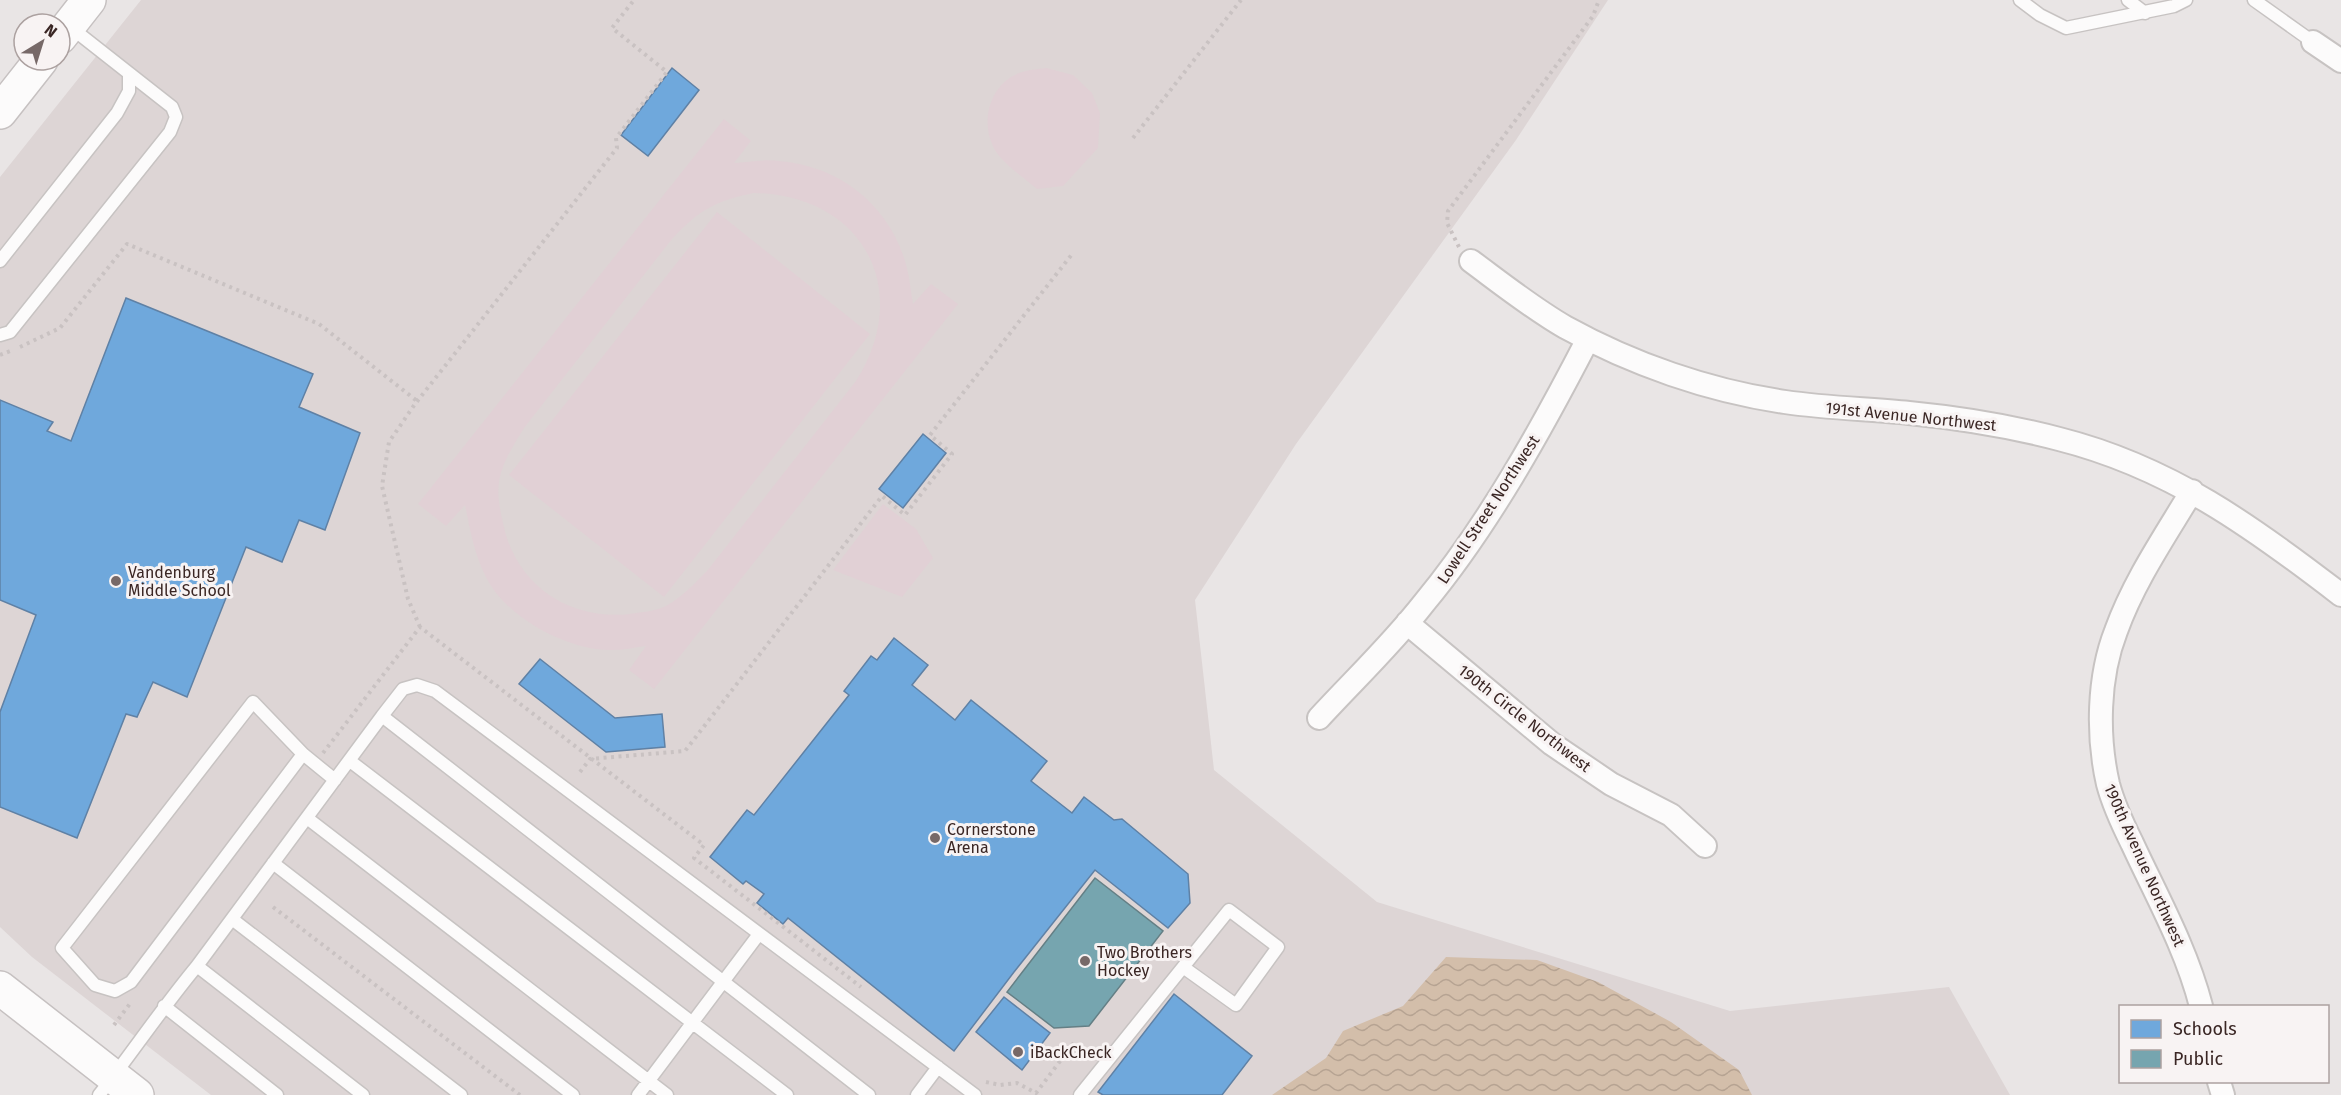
<svg xmlns="http://www.w3.org/2000/svg" width="2341" height="1095" viewBox="0 0 2341 1095" font-family="'Fira Sans',sans-serif">
	<defs>
		<pattern id="water-waves" width="16" height="10" patternUnits="userSpaceOnUse" patternTransform="scale(1.5)"><rect width="16" height="10" fill="#d3beaa"/><path d="M0 5q4-4 8 0t8 0" fill="none" stroke="#b6a392"/></pattern>
	</defs>
	<rect width="100%" height="100%" fill="#e9e5e5"/>
	<path fill="#ddd5d5" d="M141,0H1608L1516,140L1296,444L1195,600L1214,770L1377,902L1730,1011L1949,987L2010,1095H211L32,957L0,927V177Z"/>
	<path fill="#e1d0d5" fill-rule="evenodd" d="M1046,68L1073,75L1092,93L1100,113L1098,148L1063,186L1037,189C1025,179 1012,170 1001,158C978,133 985,86 1019,73C1027,70 1038,69 1046,68Z
		M724,119L751,141L734,163C749,162 765,159 779,161C842,166 892,208 907,268C910,280 911,293 913,304L931,284L958,304L654,689L629,670L646,646C636,647 625,650 614,650C569,652 504,617 485,575C474,553 470,529 465,505L446,526L418,504ZM754,193C862,195 914,289 856,381L707,571C694,584 682,597 666,606C656,611 642,612 630,614C568,621 515,584 503,523C500,510 497,495 499,482C502,462 514,445 524,428L672,239C699,210 715,201 754,193Z
		M717,212L870,334L664,597L509,475Z
		M883,504L916,529L933,558L902,597L833,570Z"/>
	<path fill="url(#water-waves)" d="M1446,957L1537,960L1598,982L1671,1022L1739,1070L1752,1095H1272L1326,1058L1343,1031L1403,1006Z"/>
	<path fill="#6fa8dc" stroke="#5f81a5" stroke-width="1.5" d="M672,68L699,90L648,156L621,135Z
		M126,298L313,374L299,407L360,433L325,530L299,520L282,562L246,547L187,697L153,682L137,717L126,714L77,838L0,807V712L36,615L0,600V400L53,422L47,431L71,441Z
		M923,434L946,453L903,508L879,489Z
		M894,638L928,665L912,685L955,720L971,700L1047,761L1031,781L1072,813L1084,797L1114,820L1122,819L1188,874L1190,903L1168,928L1095,870L1014,972L954,1051L788,918L783,924L757,903L764,894L746,881L743,884L710,857L747,810L754,815L849,695L844,691L871,656L877,660Z
		M540,659L615,718L662,714L665,747L606,752L519,684Z
		M1174,994L1252,1056L1222,1095H1103L1098,1092Z
		M1004,997L1050,1033L1022,1070L976,1032Z"/>
	<path fill="#76a5af" stroke="#647f85" stroke-width="1.5" d="M1095,878L1163,931L1089,1026L1054,1028L1007,992Z"/>
	<g fill="none" stroke-linecap="round" stroke-linejoin="round">
		<defs>
			<path id="lane" d="M2020,0L2040,15L2066,28L2174,6L2186,0
				M2128,0L2145,13
				M2254,0L2313,42
				M0,261L117,113L129,91V73
				M0,335L10,332L170,132L176,117L172,107L69,26
				M253,702L303,754L131,982L115,991L95,985L62,948Z
				M382,716L869,1095
				M303,754L335,780
				M350,761L787,1095
				M307,818L667,1095
				M273,863L573,1095
				M232,919L461,1095
				M197,966L363,1095
				M164,1006L277,1095
				M99,1095C132,1053 162,1008 197,966L382,716L403,689L417,685L435,691L975,1095
				M638,1095L759,934
				M917,1095L938,1067
				M1080,1095L1229,910L1278,947L1236,1005L1183,967"/>
			<path id="street" d="M2313,42L2341,61
				M1471,261C1502,284 1532,308 1565,327C1632,364 1709,391 1785,402C1826,408 1868,409 1909,413C1960,418 2010,426 2059,439C2170,467 2253,527 2341,595
				M2192,491C2165,536 2134,581 2116,631C2098,677 2097,736 2108,784C2113,803 2123,825 2132,843C2157,897 2186,948 2201,1006
				M1407,623L1552,744L1611,784L1671,815L1705,846
				M1319,718C1354,680 1392,644 1424,603C1488,526 1542,428 1588,339
				M2219,1082L2223,1095"/>
			<path id="secondary" d="M60,37L89,0
				M0,112L41,60
				M0,988L137,1095"/>
		</defs>
		<use href="#lane" stroke="#c7c3c2" stroke-width="15"/>
		<use href="#street" stroke="#c7c3c2" stroke-width="26"/>
		<use href="#secondary" stroke="#c6c1c1" stroke-width="36"/>
		<path stroke="#c9c2c2" stroke-width="4" stroke-dasharray="3 4.5" stroke-linecap="butt" d="M1133,138L1241,0
			M1459,247L1447,223L1448,211L1593,16L1599,0
			M20,347L60,328L127,244L319,324L417,401
			M0,355L13,350
			M420,627L408,599L382,486L389,442L415,404L617,148L616,138L667,72L612,28L634,0
			M323,753L420,627L704,845L694,858L861,987
			M580,772L590,759L685,751L882,496L905,515L952,454L930,435L1073,253
			M273,907L520,1095
			M114,1025L132,1001
			M986,1082L1000,1085L1017,1083L1036,1093L1076,1040"/>
		<use href="#lane" stroke="#fcfbfb" stroke-width="12"/>
		<use href="#street" stroke="#fcfbfb" stroke-width="22"/>
		<use href="#secondary" stroke="#fcfbfb" stroke-width="33"/>
	</g>
	<g fill="#776968" stroke="#f8f3f3" stroke-width="2">
		<circle cx="116" cy="581" r="6"/>
		<circle cx="935" cy="838" r="6"/>
		<circle cx="1085" cy="961" r="6"/>
		<circle cx="1018" cy="1052" r="6"/>
	</g>
	<g text-anchor="middle" stroke-width="6" stroke-linejoin="round" paint-order="stroke">
		<g font-size="16" fill="#3a2624" stroke="#f8f3f3">
			<text transform="translate(1911 416) rotate(6)" y="6">191st Avenue Northwest</text>
			<text transform="translate(1488 509) rotate(-57)" y="6">Lowell Street Northwest</text>
			<text transform="translate(1525 718) rotate(38)" y="6">190th Circle Northwest</text>
			<text transform="translate(2145 865) rotate(66)" y="6">190th Avenue Northwest</text>
		</g>
		<g font-size="16" fill="#3a2624" stroke="#f8f3f3" text-anchor="start">
			<text x="128" y="578">Vandenburg<tspan x="128" dy="18">Middle School</tspan></text>
			<text x="947" y="835">Cornerstone<tspan x="947" dy="18">Arena</tspan></text>
			<text x="1097" y="958">Two Brothers<tspan x="1097" dy="18">Hockey</tspan></text>
			<text x="1030" y="1058">iBackCheck</text>
		</g>
	</g>
	<rect x="2119" y="1005" width="210" height="78" fill="#f8f3f3" stroke="#aca1a0" stroke-width="1.5"/>
	<rect x="2131" y="1020" width="30" height="18" fill="#6fa8dc" stroke="#aca1a0" stroke-width="1.5"/>
	<text x="2173" y="1035" font-size="18" fill="#3a2624">Schools</text>
	<rect x="2131" y="1050" width="30" height="18" fill="#76a5af" stroke="#aca1a0" stroke-width="1.5"/>
	<text x="2173" y="1065" font-size="18" fill="#3a2624">Public</text>
	<g transform="translate(42 42) rotate(38)"><circle r="28" fill="#f8f3f3" stroke="#aca1a0" stroke-width="1.5"/>
	<path d="M0-4.5L10 22L0 15L-10 22Z" fill="#776968"/>
	<text y="-9" font-size="16" font-weight="bold" text-anchor="middle" fill="#3a2624">N</text>
	</g>
</svg>
